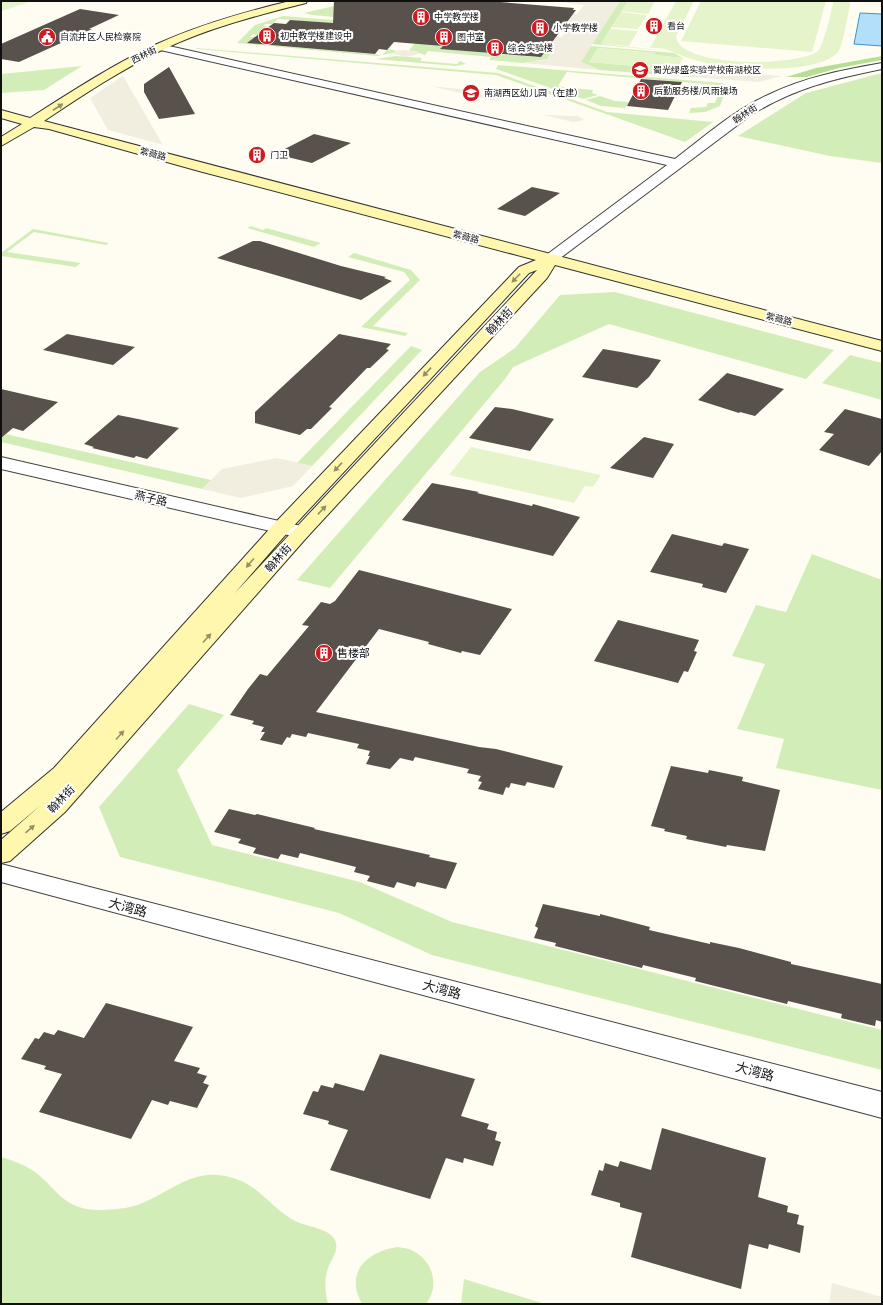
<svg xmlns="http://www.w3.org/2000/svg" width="883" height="1305" viewBox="0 0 883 1305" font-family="Bitter,'Noto Sans SC',serif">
	<rect width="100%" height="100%" fill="#fffdf2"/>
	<path fill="#d3edb8" d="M620,1H628L601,44L669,51L592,44Z
		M351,2L461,28L312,15L304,13Z
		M283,16L370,23L366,26L278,19L272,24H266L263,26H267L257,35L253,34L250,37H256L263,44L382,55L388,49L398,51L393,53L377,56L237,43L255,25Z
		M427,30L431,45L443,46L441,49L536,57L541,50H546L549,45L555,46L547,59L523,63L489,60L491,57L428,51L425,55L409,50Z
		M591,46L674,53L683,58L654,55L655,53L598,48L590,62L647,67L646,70L676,72L679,67L695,69L691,77L599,70L581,62Z
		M567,47L578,48L571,60L559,59Z
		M196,48L498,73L607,112L713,122L685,142L496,75L197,49Z
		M396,56L422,58L420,61L457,64L460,61L466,64L456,66L375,59Z
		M498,65L722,83L727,86L720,106L705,112L689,113L691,108L706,107L708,103H715L719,92L714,91L716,85L567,72L558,86L568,88L565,93L496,69Z
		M82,66L44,90L1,93V74Z
		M882,73V163L830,156L738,136L806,93Z
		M573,88L593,90L592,93L598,95L583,99L569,94Z
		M600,96L615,101L629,102L625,108L601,106L586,100Z
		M251,226L263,230L266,228L321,243L314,247L247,228Z
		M33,229L109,243L106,245L34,232L7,252L81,263L76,267L1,256V253Z
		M354,253L411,270L420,280L373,326L408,333L405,336L361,327L410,280L404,272L348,257Z
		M615,292L834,350L806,379L609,324L513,367L505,379L330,588L297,580L480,372L515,348L560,295Z
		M411,346L422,350L312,466L297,463Z
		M850,355L882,363V400L822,383Z
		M1,433L211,480L202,489L1,442Z
		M812,554L882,580V790L776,768L784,739L737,729L765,664L732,656L756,605L786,612Z
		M189,704L224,715L177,770L212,845L360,882L452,922L882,1030V1070L432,955L339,913L120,857L99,807Z
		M1,1157C12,1160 22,1164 32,1170C56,1186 61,1209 97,1210C109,1210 123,1209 134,1206C171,1194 194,1162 239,1180C261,1189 274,1210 295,1221C306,1227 333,1228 336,1243C338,1252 331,1260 328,1268C324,1280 325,1292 328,1304H1Z
		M398,1247C403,1248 409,1248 413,1251C433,1261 440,1286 426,1304H362C344,1273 367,1251 398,1247Z
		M464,1279L545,1304H461Z"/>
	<path fill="#b6df96" d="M882,56V60L839,68L807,77H786L816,68Z"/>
	<path fill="#e5f4cb" d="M1,1H32L2,11Z
		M628,1H655L648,14L621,11Z
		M676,1H694L676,36C677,68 798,67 818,51C823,46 833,8 833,1H850V5C848,14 843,46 838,52C817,76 731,69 702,62C690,59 679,54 668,50C663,48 655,48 650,48Z
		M701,1H826L812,52L681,41Z
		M621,12L647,15L638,29L611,27Z
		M611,29L638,31L629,46L601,44Z
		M598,48L655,53L654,55L683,58L676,72L647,70L649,64L647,67L589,62Z
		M471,447L601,475L593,487L585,486L574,503L449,475Z"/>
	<path fill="#f1eddf" d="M568,1H620L581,62L599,70L523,63L547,59L555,46L536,44L543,35L562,37L568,27L550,26L560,13L577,14L584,5L567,3Z
		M404,50L417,51L418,54L407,57L393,54L396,51Z
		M695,69L782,76L759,82L691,77Z
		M123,76L163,145H164L108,130L90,98Z
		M430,86L468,90L501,102Z
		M543,115L577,116L584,119L581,121L573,122Z
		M277,458L312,466L293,486L241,498L202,489L222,469Z
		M832,1283L882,1297V1304H829Z"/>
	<path fill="#b3dffb" stroke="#3495d7" d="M860,13L882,14V46L854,44Z"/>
	<path fill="#59514b" d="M334,1H487L574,8L573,10H576L541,57L440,49L443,46L394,42L387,50L379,49L375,54L247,43L274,23L286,24L290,20L333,23Z
		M80,9L119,15L89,29H92L19,62L1,59V44Z
		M169,67L195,114L159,119L144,92V84Z
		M641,79L682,82L668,110L627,106Z
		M314,134L351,143L312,163L275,154Z
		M532,187L560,193L525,216L497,209Z
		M253,241H260L341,266L386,277L384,278L392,281L361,300L217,258Z
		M67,334L83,337L135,347L113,365L43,350Z
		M339,334L391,344L386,349L389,350L370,368H367L335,401L329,407L332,408L311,429H307L300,435L255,423V412Z
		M603,349L621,352L661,360L649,377L637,388L582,377Z
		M727,373L749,379L784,389L755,416L740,412L739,413L698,400Z
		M1,389L40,398L58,402L23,431L13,428L1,438Z
		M495,407L512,409L554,419L530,451L469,438Z
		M845,409L882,419V451L869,466L819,450L834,434L824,432Z
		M118,415L138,419L179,428L147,459L136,456L134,458L92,448L94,447L84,444Z
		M644,437L674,444L653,478L610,468Z
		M432,483L479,492L477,493L532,506L533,504L580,517L553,556L402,520Z
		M672,534L722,546L724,543L749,549L726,593L702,587L703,584L650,572Z
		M359,570L512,609L480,655L462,651L461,653L428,644L429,642L379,629L316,712L479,747L496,749L563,766L554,788L527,782L525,786L511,783L509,788L506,787L503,795L478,789L482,782L478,781L481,776L467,773L469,769L415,757L413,761L400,758L390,769L366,764L370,756H368L370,751L357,748L359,744L308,733L306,737L292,734L290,738L287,737L282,745L260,740L265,732H261L264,727L252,724L254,721L230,715L248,689L260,674L267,676L309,626L302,625L321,602L330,604L335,601Z
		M618,620L699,640L694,651L697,652L688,672L684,671L678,683L594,661Z
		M671,766L708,773L709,770L743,777L742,781L780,790L765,851L727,845L726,847L686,839L687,836L664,831L665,829L651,826Z
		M229,809L255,815L257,814L315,828L314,829L430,855L429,857L457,863L446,889L417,882L415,887L397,882L394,888L367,881L370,876L354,872L356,867L300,853L298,858L281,854L278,859L253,853L256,848L238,843L241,839L214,832Z
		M543,904L600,916V914L650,927L649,930L710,944V942L739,948L791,962V964L882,984V1022L876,1020L875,1026L841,1018L842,1014L788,1001L787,1004L695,981L696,978L643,965L642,968L555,946L556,943L534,938L538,928L535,926Z
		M106,1003L193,1027L174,1061L200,1068L197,1073L207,1076L203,1083L209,1085L197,1108L170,1101L168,1105L152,1100L131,1139L39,1112L62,1074L44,1069L46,1066L21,1059L35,1038L39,1039L44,1032L54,1035L58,1030L84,1038Z
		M380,1054L475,1079L461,1116L489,1124L487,1129L497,1132L495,1140L501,1142L493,1166L464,1158L463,1163L446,1158L430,1199L330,1170L348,1130L328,1124L329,1121L303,1114L313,1091L318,1092L321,1085L333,1088L335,1083L364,1091Z
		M662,1128L766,1158L758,1197L788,1206L787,1212L799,1215L797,1224L804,1226L800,1253L769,1244L768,1249L749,1244L741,1289L631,1257L642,1213L620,1207V1203L591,1195L599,1170L603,1171L605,1163L618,1167L620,1161L651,1170Z"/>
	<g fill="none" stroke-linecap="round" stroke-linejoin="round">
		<defs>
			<path id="street" d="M160,44L675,159C704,137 734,110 768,95C804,77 843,70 882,63V69C833,79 795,88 751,115L555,262H545L543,259L545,256L667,165L156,49L154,47Z
				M1,457L301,526L308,528L311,532L308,536L301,538L1,469Z
				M1,864L882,1092V1118L1,882Z"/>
			<path id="secondary" d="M290,1H307L306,3C258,15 209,28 164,49C122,69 83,95 44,121L882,341V351L555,265L547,278L308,536L65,812L10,861L1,863V840L41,805L10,831L1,834V812L54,768L274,524L519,267L536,260L199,171L49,129L34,127L1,146V137L22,124L1,118V110L30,118C71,92 112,65 157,44C199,25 244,12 290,1ZM537,270L234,594L288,532L529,273Z"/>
		</defs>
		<use href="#street" stroke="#434343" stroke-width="2"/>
		<use href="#secondary" stroke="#323232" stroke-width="2"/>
		<use href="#street" fill="#fff" fill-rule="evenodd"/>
		<use href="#secondary" fill="#fff7ad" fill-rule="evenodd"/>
	</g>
	<defs><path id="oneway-solid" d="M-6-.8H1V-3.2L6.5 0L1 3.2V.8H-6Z"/></defs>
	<g fill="#938f66">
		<use href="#oneway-solid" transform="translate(58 107) rotate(-33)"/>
		<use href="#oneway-solid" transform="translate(516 278) rotate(134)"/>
		<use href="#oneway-solid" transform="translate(427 372) rotate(133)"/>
		<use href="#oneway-solid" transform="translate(338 467) rotate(133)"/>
		<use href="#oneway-solid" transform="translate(322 510) rotate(-47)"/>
		<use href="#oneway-solid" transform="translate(250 563) rotate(131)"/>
		<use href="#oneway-solid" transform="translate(207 638) rotate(-48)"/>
		<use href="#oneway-solid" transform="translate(120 735) rotate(-48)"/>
		<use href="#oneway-solid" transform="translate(30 829) rotate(-41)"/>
	</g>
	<defs>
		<symbol id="building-disc" viewBox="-11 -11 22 22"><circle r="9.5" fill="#cb1c23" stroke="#fff"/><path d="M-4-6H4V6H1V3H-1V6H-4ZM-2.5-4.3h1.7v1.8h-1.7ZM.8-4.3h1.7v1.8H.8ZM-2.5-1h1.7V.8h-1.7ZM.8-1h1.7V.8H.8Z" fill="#fff"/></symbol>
		<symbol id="civic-disc" viewBox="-11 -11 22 22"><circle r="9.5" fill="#cb1c23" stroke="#fff"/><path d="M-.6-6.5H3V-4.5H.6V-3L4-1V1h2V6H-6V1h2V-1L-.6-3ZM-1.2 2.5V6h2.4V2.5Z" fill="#fff"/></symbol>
		<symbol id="school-disc" viewBox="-11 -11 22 22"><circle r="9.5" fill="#cb1c23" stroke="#fff"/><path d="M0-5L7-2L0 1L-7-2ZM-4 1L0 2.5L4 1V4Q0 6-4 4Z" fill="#fff"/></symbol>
	</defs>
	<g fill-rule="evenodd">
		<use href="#building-disc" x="411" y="7" width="20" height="20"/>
		<use href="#building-disc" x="644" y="16" width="20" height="20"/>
		<use href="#building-disc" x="530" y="18" width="20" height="20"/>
		<use href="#building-disc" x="257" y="26" width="20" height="20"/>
		<use href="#civic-disc" x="37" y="27" width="20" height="20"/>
		<use href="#building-disc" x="434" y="27" width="20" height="20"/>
		<use href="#building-disc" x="485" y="38" width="20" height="20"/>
		<use href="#school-disc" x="630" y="60" width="20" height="20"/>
		<use href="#building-disc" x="631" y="81" width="20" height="20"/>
		<use href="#school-disc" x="461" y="83" width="20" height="20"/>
		<use href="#building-disc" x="247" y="145" width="20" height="20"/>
		<use href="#building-disc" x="314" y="643" width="20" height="20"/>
	</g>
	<g text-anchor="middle" stroke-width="4" stroke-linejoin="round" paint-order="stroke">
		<g font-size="9" fill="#101010" stroke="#fff" text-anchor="start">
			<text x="434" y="20">中学教学楼</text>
			<text x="667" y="29">看台</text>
			<text x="553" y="31">小学教学楼</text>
			<text x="280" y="39">初中教学楼建设中</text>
			<text x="60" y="40">自流井区人民检察院</text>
			<text x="457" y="40">图书室</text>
			<text x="508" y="51">综合实验楼</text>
			<text x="653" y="73">蜀光绿盛实验学校南湖校区</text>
			<text x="654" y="94">后勤服务楼/风雨操场</text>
			<text x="484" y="96">南湖西区幼儿园（在建）</text>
			<text x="270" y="158">门卫</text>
		</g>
		<g font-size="9" fill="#101010" stroke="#fff">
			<text transform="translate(144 55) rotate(-27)" y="3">西林街</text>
			<text transform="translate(745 114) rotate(-34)" y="3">翰林街</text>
			<text transform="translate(153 154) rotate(15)" y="3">紫薇路</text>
			<text transform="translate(466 237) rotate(15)" y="3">紫薇路</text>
			<text transform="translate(779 319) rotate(15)" y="3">紫薇路</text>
		</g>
		<g font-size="11" fill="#101010" stroke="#fff">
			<text transform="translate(499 321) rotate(-47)" y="4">翰林街</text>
			<text transform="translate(151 498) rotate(13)" y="4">燕子路</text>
			<text transform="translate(278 558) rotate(-48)" y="4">翰林街</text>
			<text transform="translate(61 799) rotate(-46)" y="4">翰林街</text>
		</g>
		<g font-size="11" fill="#101010" stroke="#fff" text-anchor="start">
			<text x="337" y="657">售楼部</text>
		</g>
		<g font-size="13" fill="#101010" stroke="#fff">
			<text transform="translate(128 907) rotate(15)" y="5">大湾路</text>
			<text transform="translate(442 989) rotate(15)" y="5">大湾路</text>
			<text transform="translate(755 1071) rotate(15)" y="5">大湾路</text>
		</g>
	</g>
	<rect width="883" height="1305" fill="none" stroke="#101010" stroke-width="4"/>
</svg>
